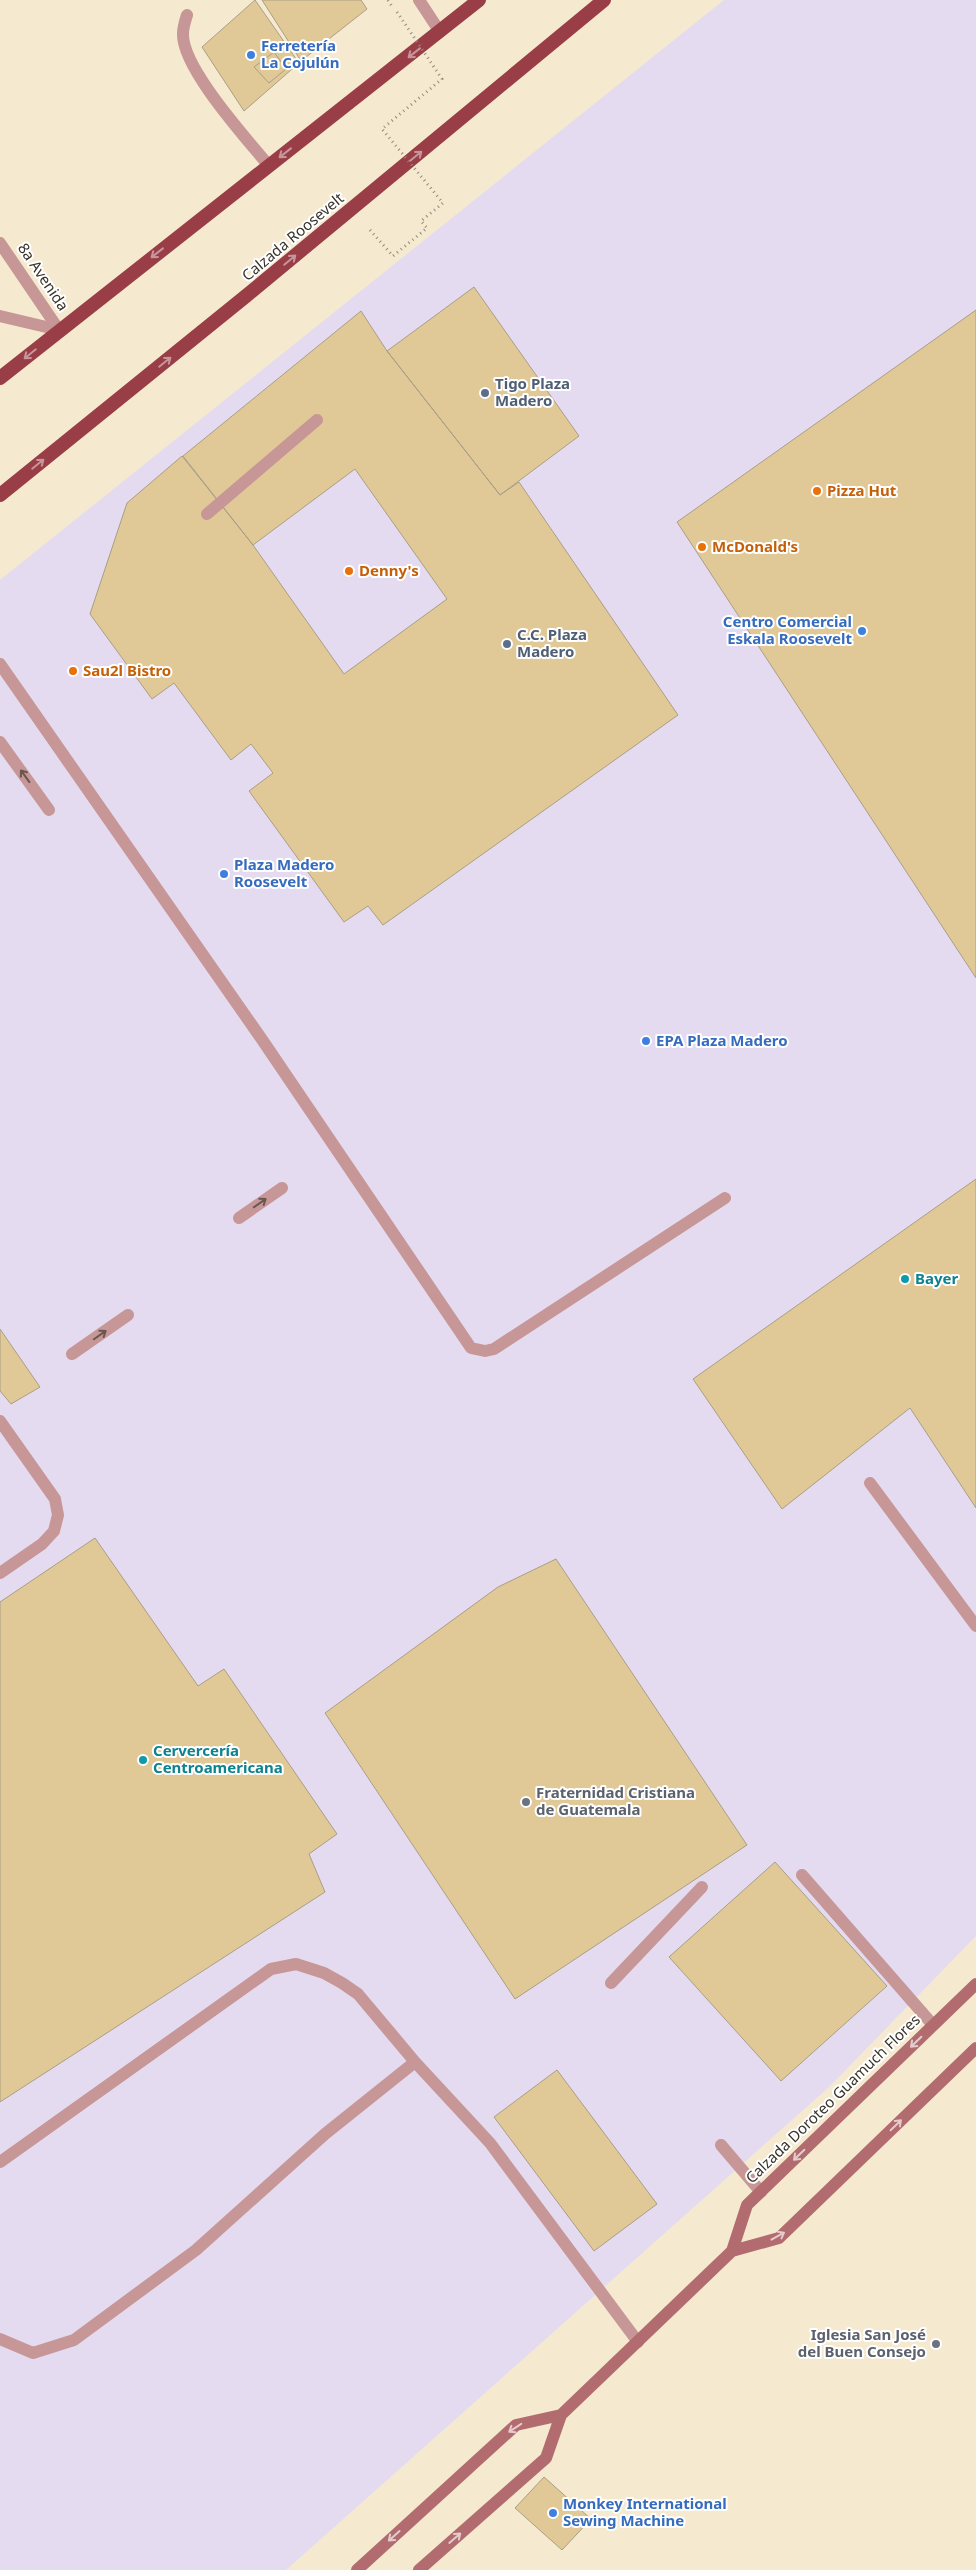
<svg xmlns="http://www.w3.org/2000/svg" width="976" height="2570" viewBox="0 0 976 2570" font-family="'Noto Sans',sans-serif">
	<rect width="100%" height="100%" fill="#f5e9d0"/>
	<path fill="#e4dbf0" d="M724,0H976V1936L829,2087L286,2570H0V580Z"/>
	<path fill="#e1c997" stroke="#a99e86" d="M255,0L299,63L244,111L202,47Z
		M262,0H361L367,9L301,61Z
		M274,52L286,69L269,83L254,67Z
		M474,287L579,436L500,495L387,351Z
		M976,310V978L677,522Z
		M361,311L387,351L500,495L519,482L678,715L383,925L368,906L344,922L249,791L273,773L251,744L231,760L174,683L152,699L90,614L127,503L182,456L253,545L344,674L447,599L355,469L253,545L183,456Z
		M976,1179V1508L910,1408L782,1509L693,1379Z
		M0,1329L40,1387L11,1404L0,1391Z
		M95,1538L198,1686L224,1669L337,1834L309,1854L325,1892L0,2102V1602Z
		M556,1559L747,1845L515,1999L325,1713L498,1587Z
		M775,1862L887,1986L781,2081L669,1957Z
		M557,2070L657,2204L594,2251L494,2117Z
		M544,2477L591,2519L562,2550L515,2508Z"/>
	<g fill="none" stroke-linecap="round" stroke-linejoin="round">
		<path stroke="#938b7a" stroke-width="3" stroke-dasharray="1 4" stroke-linecap="butt" d="M388,0L393,8
			M370,230L393,256L427,228L421,221L443,203"/>
		<path stroke="#c79697" stroke-width="12" d="M187,15C185,21 183,28 183,34C182,68 247,139 269,166
			M0,316L59,330
			M207,514L317,420
			M0,664L263,1041L471,1348L485,1351L494,1349L725,1198
			M0,742L49,810
			M239,1218L282,1188
			M72,1354L128,1315
			M0,1421L55,1499L58,1515L54,1531L42,1544L0,1573
			M870,1483L976,1626
			M802,1875L933,2025
			M611,1983L702,1887
			M721,2145L761,2192
			M0,2162L271,1969L296,1964L324,1973L342,1983L358,1994L415,2062
			M0,2339L33,2353L74,2340L196,2250L325,2134L415,2062L490,2143L638,2342"/>
		<path stroke="#c79697" stroke-width="12" d="M419,0L440,32
			M0,243L59,330"/>
		<path stroke="#b26c6f" stroke-width="12" d="M732,2251L779,2238L976,2048
			M357,2570L516,2425L561,2415
			M419,2570L546,2458L561,2415L732,2251L747,2205L976,1984"/>
		<path stroke="#993e47" stroke-width="14" d="M0,378L479,0
			M0,495L246,296L604,0"/>
		<path stroke="#938b7a" stroke-width="3" stroke-dasharray="1 4" stroke-linecap="butt" d="M397,12L442,79L382,129L443,203"/>
	</g>
	<defs><path id="oneway-shaft" d="M-6 0H5M1.5-3L5.5 0L1.5 3" fill="none" stroke-width="1.6" stroke-linecap="round" stroke-linejoin="round" transform="scale(1.25)"/></defs>
	<g stroke="#c7959a">
		<use href="#oneway-shaft" transform="translate(414 53) rotate(142)"/>
		<use href="#oneway-shaft" transform="translate(285 153) rotate(142)"/>
		<use href="#oneway-shaft" transform="translate(416 156) rotate(-39)"/>
		<use href="#oneway-shaft" transform="translate(157 253) rotate(142)"/>
		<use href="#oneway-shaft" transform="translate(290 260) rotate(-40)"/>
		<use href="#oneway-shaft" transform="translate(30 354) rotate(141)"/>
		<use href="#oneway-shaft" transform="translate(165 362) rotate(-39)"/>
		<use href="#oneway-shaft" transform="translate(38 464) rotate(-39)"/>
	</g>
	<g stroke="#695650">
		<use href="#oneway-shaft" transform="translate(25 776) rotate(-126)"/>
		<use href="#oneway-shaft" transform="translate(260 1203) rotate(-35)"/>
		<use href="#oneway-shaft" transform="translate(100 1335) rotate(-35)"/>
	</g>
	<g stroke="#e4cccd">
		<use href="#oneway-shaft" transform="translate(916 2042) rotate(136)"/>
		<use href="#oneway-shaft" transform="translate(896 2125) rotate(-44)"/>
		<use href="#oneway-shaft" transform="translate(799 2155) rotate(136)"/>
		<use href="#oneway-shaft" transform="translate(778 2236) rotate(-29)"/>
		<use href="#oneway-shaft" transform="translate(515 2428) rotate(147)"/>
		<use href="#oneway-shaft" transform="translate(394 2536) rotate(138)"/>
		<use href="#oneway-shaft" transform="translate(455 2538) rotate(-41)"/>
	</g>
	<g fill="#3f7fe0" stroke="#fff" stroke-width="2">
		<circle cx="251" cy="55" r="5"/>
		<circle cx="862" cy="631" r="5"/>
		<circle cx="224" cy="874" r="5"/>
		<circle cx="646" cy="1041" r="5"/>
		<circle cx="553" cy="2513" r="5"/>
	</g>
	<g fill="#5c6f8a" stroke="#fff" stroke-width="2">
		<circle cx="485" cy="393" r="5"/>
		<circle cx="507" cy="644" r="5"/>
	</g>
	<g fill="#e8710a" stroke="#fff" stroke-width="2">
		<circle cx="817" cy="491" r="5"/>
		<circle cx="702" cy="547" r="5"/>
		<circle cx="349" cy="571" r="5"/>
		<circle cx="73" cy="671" r="5"/>
	</g>
	<g fill="#0f9aa8" stroke="#fff" stroke-width="2">
		<circle cx="905" cy="1279" r="5"/>
		<circle cx="143" cy="1760" r="5"/>
	</g>
	<g fill="#6b7280" stroke="#fff" stroke-width="2">
		<circle cx="526" cy="1802" r="5"/>
		<circle cx="936" cy="2344" r="5"/>
	</g>
	<g text-anchor="middle" stroke-width="4" stroke-linejoin="round" paint-order="stroke">
		<g font-size="15" font-weight="bold" fill="#366cbe" stroke="#fff" text-anchor="start">
			<text x="261" y="51">Ferretería<tspan x="261" dy="17">La Cojulún</tspan></text>
			<text x="852" y="627" text-anchor="end">Centro Comercial<tspan x="852" dy="17">Eskala Roosevelt</tspan></text>
			<text x="234" y="870">Plaza Madero<tspan x="234" dy="17">Roosevelt</tspan></text>
			<text x="656" y="1046">EPA Plaza Madero</text>
			<text x="563" y="2509">Monkey International<tspan x="563" dy="17">Sewing Machine</tspan></text>
		</g>
		<g font-size="15" fill="#373329" stroke="#fff">
			<text transform="translate(293 237) rotate(-40)" y="5">Calzada Roosevelt</text>
			<text transform="translate(43 277) rotate(56)" y="5">8a Avenida</text>
			<text transform="translate(833 2099) rotate(-44)" y="5">Calzada Doroteo Guamuch Flores</text>
		</g>
		<g font-size="15" font-weight="bold" fill="#4e5e75" stroke="#fff" text-anchor="start">
			<text x="495" y="389">Tigo Plaza<tspan x="495" dy="17">Madero</tspan></text>
			<text x="517" y="640">C.C. Plaza<tspan x="517" dy="17">Madero</tspan></text>
		</g>
		<g font-size="15" font-weight="bold" fill="#c56008" stroke="#fff" text-anchor="start">
			<text x="827" y="496">Pizza Hut</text>
			<text x="712" y="552">McDonald's</text>
			<text x="359" y="576">Denny's</text>
			<text x="83" y="676">Sau2l Bistro</text>
		</g>
		<g font-size="15" font-weight="bold" fill="#0d838f" stroke="#fff" text-anchor="start">
			<text x="915" y="1284">Bayer</text>
			<text x="153" y="1756">Cervercería<tspan x="153" dy="17">Centroamericana</tspan></text>
		</g>
		<g font-size="15" font-weight="bold" fill="#5b616d" stroke="#fff" text-anchor="start">
			<text x="536" y="1798">Fraternidad Cristiana<tspan x="536" dy="17">de Guatemala</tspan></text>
			<text x="926" y="2340" text-anchor="end">Iglesia San José<tspan x="926" dy="17">del Buen Consejo</tspan></text>
		</g>
	</g>
</svg>
